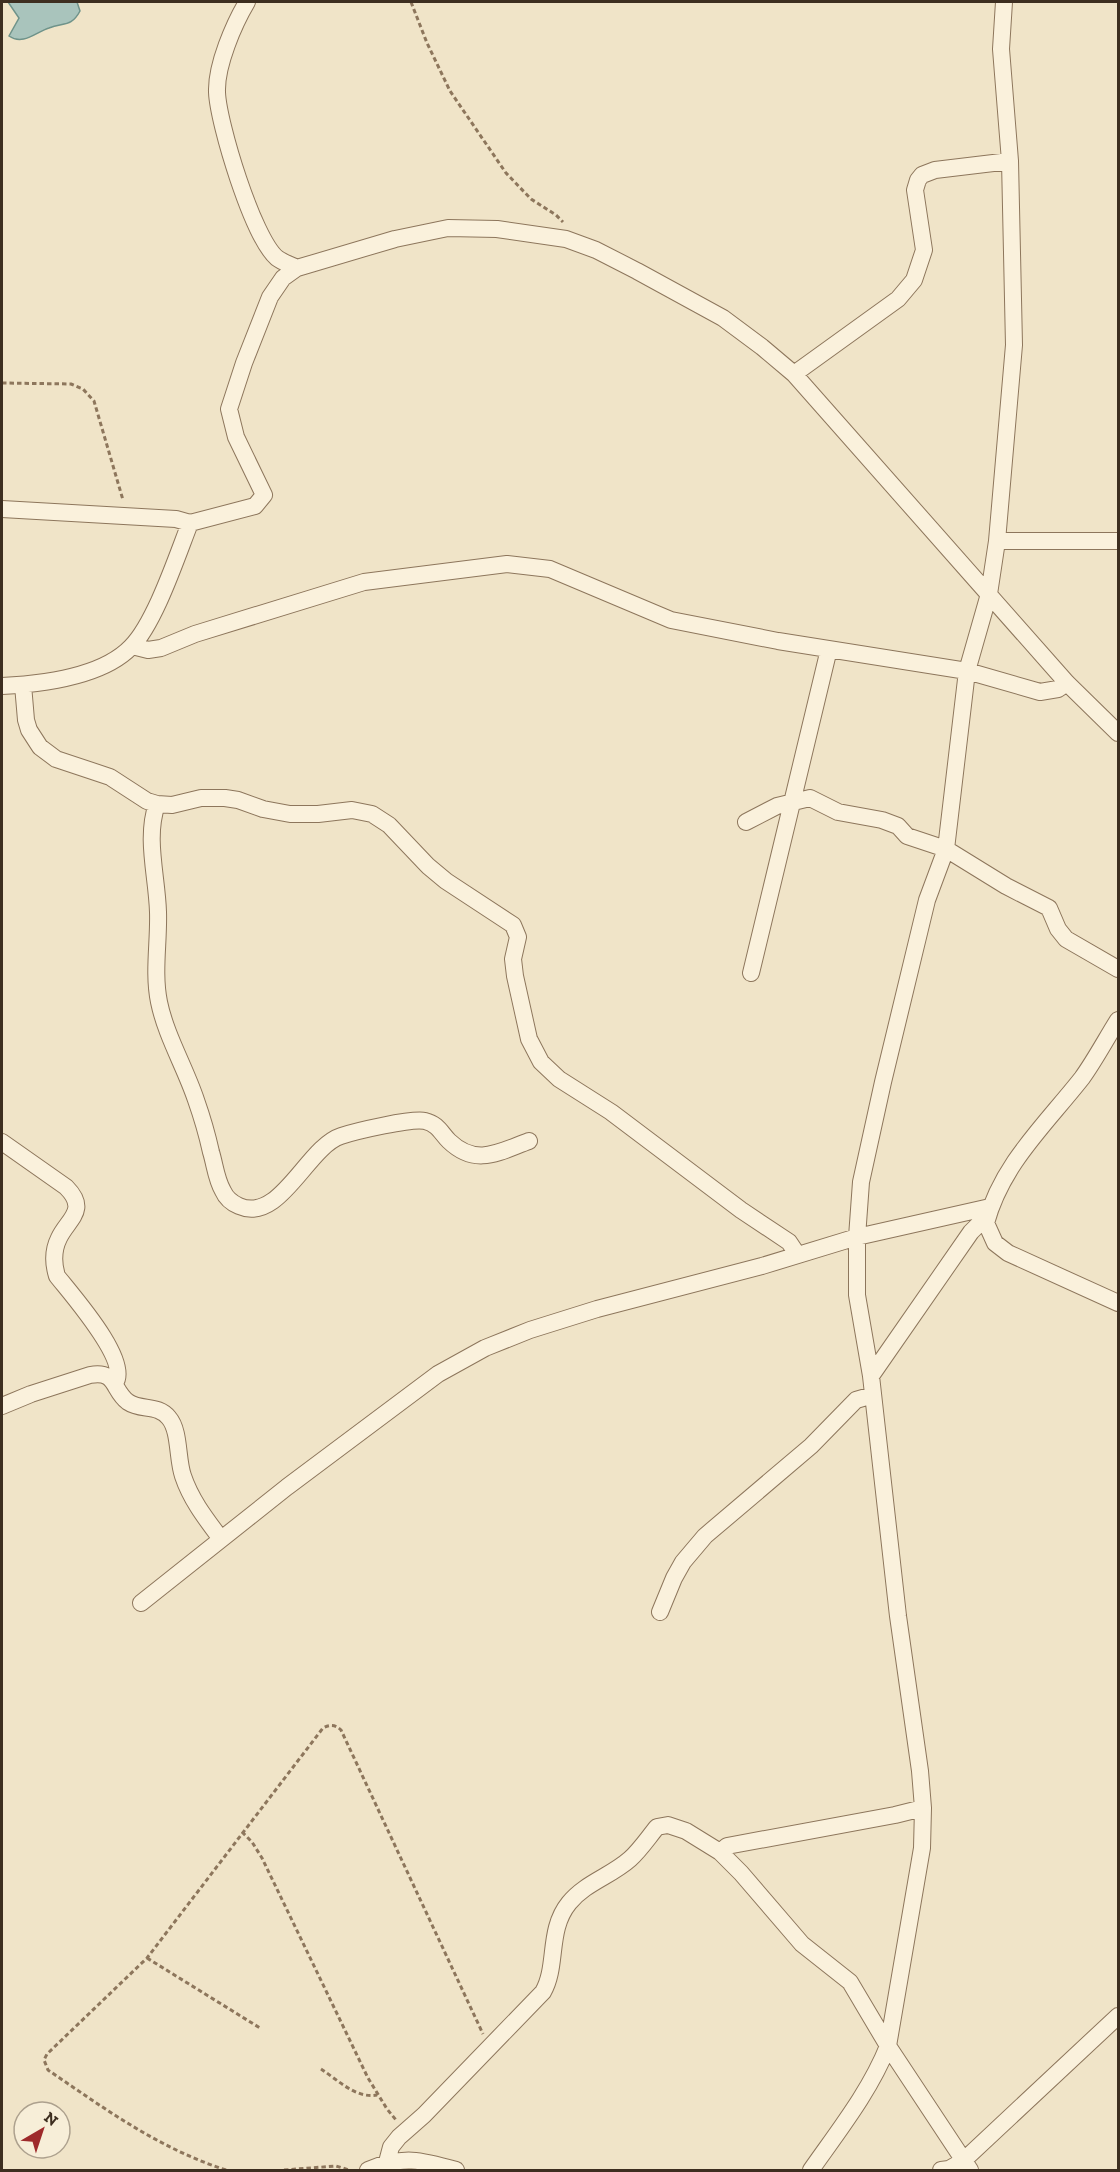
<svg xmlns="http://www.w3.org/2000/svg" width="1120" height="2172" viewBox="0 0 1120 2172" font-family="'Zilla Slab',serif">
	<rect width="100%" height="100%" fill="#f0e4c8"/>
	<path fill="#a9c4bc" stroke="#6f938a" stroke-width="1.5" d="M8,2H77L80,11C71,28 63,22 49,28C36,32 23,46 9,36L19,18Z"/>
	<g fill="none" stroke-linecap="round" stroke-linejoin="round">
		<defs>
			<path id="minor" d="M247,2C234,24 216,65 217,92C218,123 253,238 277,258C282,262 291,265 297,268
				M794,374L898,299L914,280L924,250L915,190L918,180L922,175L935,170L1010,161
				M2,509L176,519L190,523
				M997,541H1118
				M132,646L148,650L161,648L195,634L364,582L507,564L550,569L671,620L778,641L967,671L1040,692L1058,689L1067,683
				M23,685L26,720L29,730L40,747L56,759L110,777L147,801L157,804L172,805L201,798H225L238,800L263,809L290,814H318L352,810L372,814L389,825L428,866L446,881L513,925L518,937L513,959L515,976L529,1039L541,1062L559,1079L611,1112L741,1210L789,1242L797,1254
				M2,686C41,684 102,677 131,647C155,623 177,556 190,523L255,506L264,495L236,437L229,409L244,363L270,297L283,278L297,268L395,239L448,228L497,229L566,239L596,250L637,271L723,318L762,347L794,374L1067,683L1118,733
				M157,804C145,838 157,876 158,912C159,942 153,972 159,1002C166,1036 185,1067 196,1100C202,1117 207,1134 211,1152C215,1165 216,1179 223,1191C226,1198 232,1203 239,1206C280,1224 307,1147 341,1136C356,1131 412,1118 425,1121C438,1124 441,1133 449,1141C476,1167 499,1152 529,1141
				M746,822L777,806L810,798L838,812L882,820L898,826L907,836L946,849L1006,886L1049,908L1058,929L1066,939L1118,969
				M751,973L829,649
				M1118,1020C1106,1039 1095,1060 1082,1078C1045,1125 1002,1164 986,1223L995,1243L1008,1253L1118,1303
				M2,1142L66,1187C89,1210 68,1219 59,1238C53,1250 53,1263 57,1276C71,1294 131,1361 115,1383
				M871,1376L971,1232L978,1225L986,1223
				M2,1406L31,1394L90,1375C117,1370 112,1390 128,1402C141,1411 158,1404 169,1418C180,1431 177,1459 183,1476C191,1500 206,1519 221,1539
				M141,1603L287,1487L438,1374L485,1348L530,1330L597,1309L762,1266L857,1237L990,1207
				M660,1612L674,1578L683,1562L705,1536L811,1446L856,1400L873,1395
				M720,1852L727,1846L895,1815L923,1808
				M387,2162L391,2147L399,2137L424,2115L543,1992C558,1966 547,1930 569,1903C585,1883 611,1876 630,1859C640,1850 648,1838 657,1827L668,1825L686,1831L720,1852L741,1873L802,1944L850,1982L888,2046L970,2170
				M368,2170C403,2155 421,2160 456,2170
				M811,2170C839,2130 870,2091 888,2046L922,1848L923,1808L920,1771L898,1616L871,1376L857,1295V1237L861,1182L883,1082L927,900L946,849L967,671L989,594L997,541L1014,345L1010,161L1001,49L1004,2
				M941,2170L949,2169L963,2161L1118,2016"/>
		</defs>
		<use href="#minor" stroke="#8d765c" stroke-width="18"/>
		<path stroke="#8d765c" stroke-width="3" stroke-dasharray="4.5 3" stroke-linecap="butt" d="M411,2L427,43L450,91L506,173L531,199L556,215L563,222
			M2,383L71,384L83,389L94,401L123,500
			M242,1832L252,1842L262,1858L368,2078L387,2109L396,2120
			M147,1958L260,2028
			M321,2069C338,2080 356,2099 377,2095
			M226,2170C160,2149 105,2109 48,2070L44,2060L47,2054L147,1958L323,1728C330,1724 336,1725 341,1730L483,2034
			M284,2170L336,2166L349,2170"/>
		<use href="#minor" stroke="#faf1dc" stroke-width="16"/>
	</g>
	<rect width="1120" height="2172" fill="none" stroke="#3d2e20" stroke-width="6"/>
	<g transform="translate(42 2130) rotate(39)"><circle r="28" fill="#f7eed8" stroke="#ada18e" stroke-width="1.5"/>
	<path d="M0-4.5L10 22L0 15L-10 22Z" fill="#9e2a2b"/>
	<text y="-9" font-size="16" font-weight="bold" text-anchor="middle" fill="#3d2e20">N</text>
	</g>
</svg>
